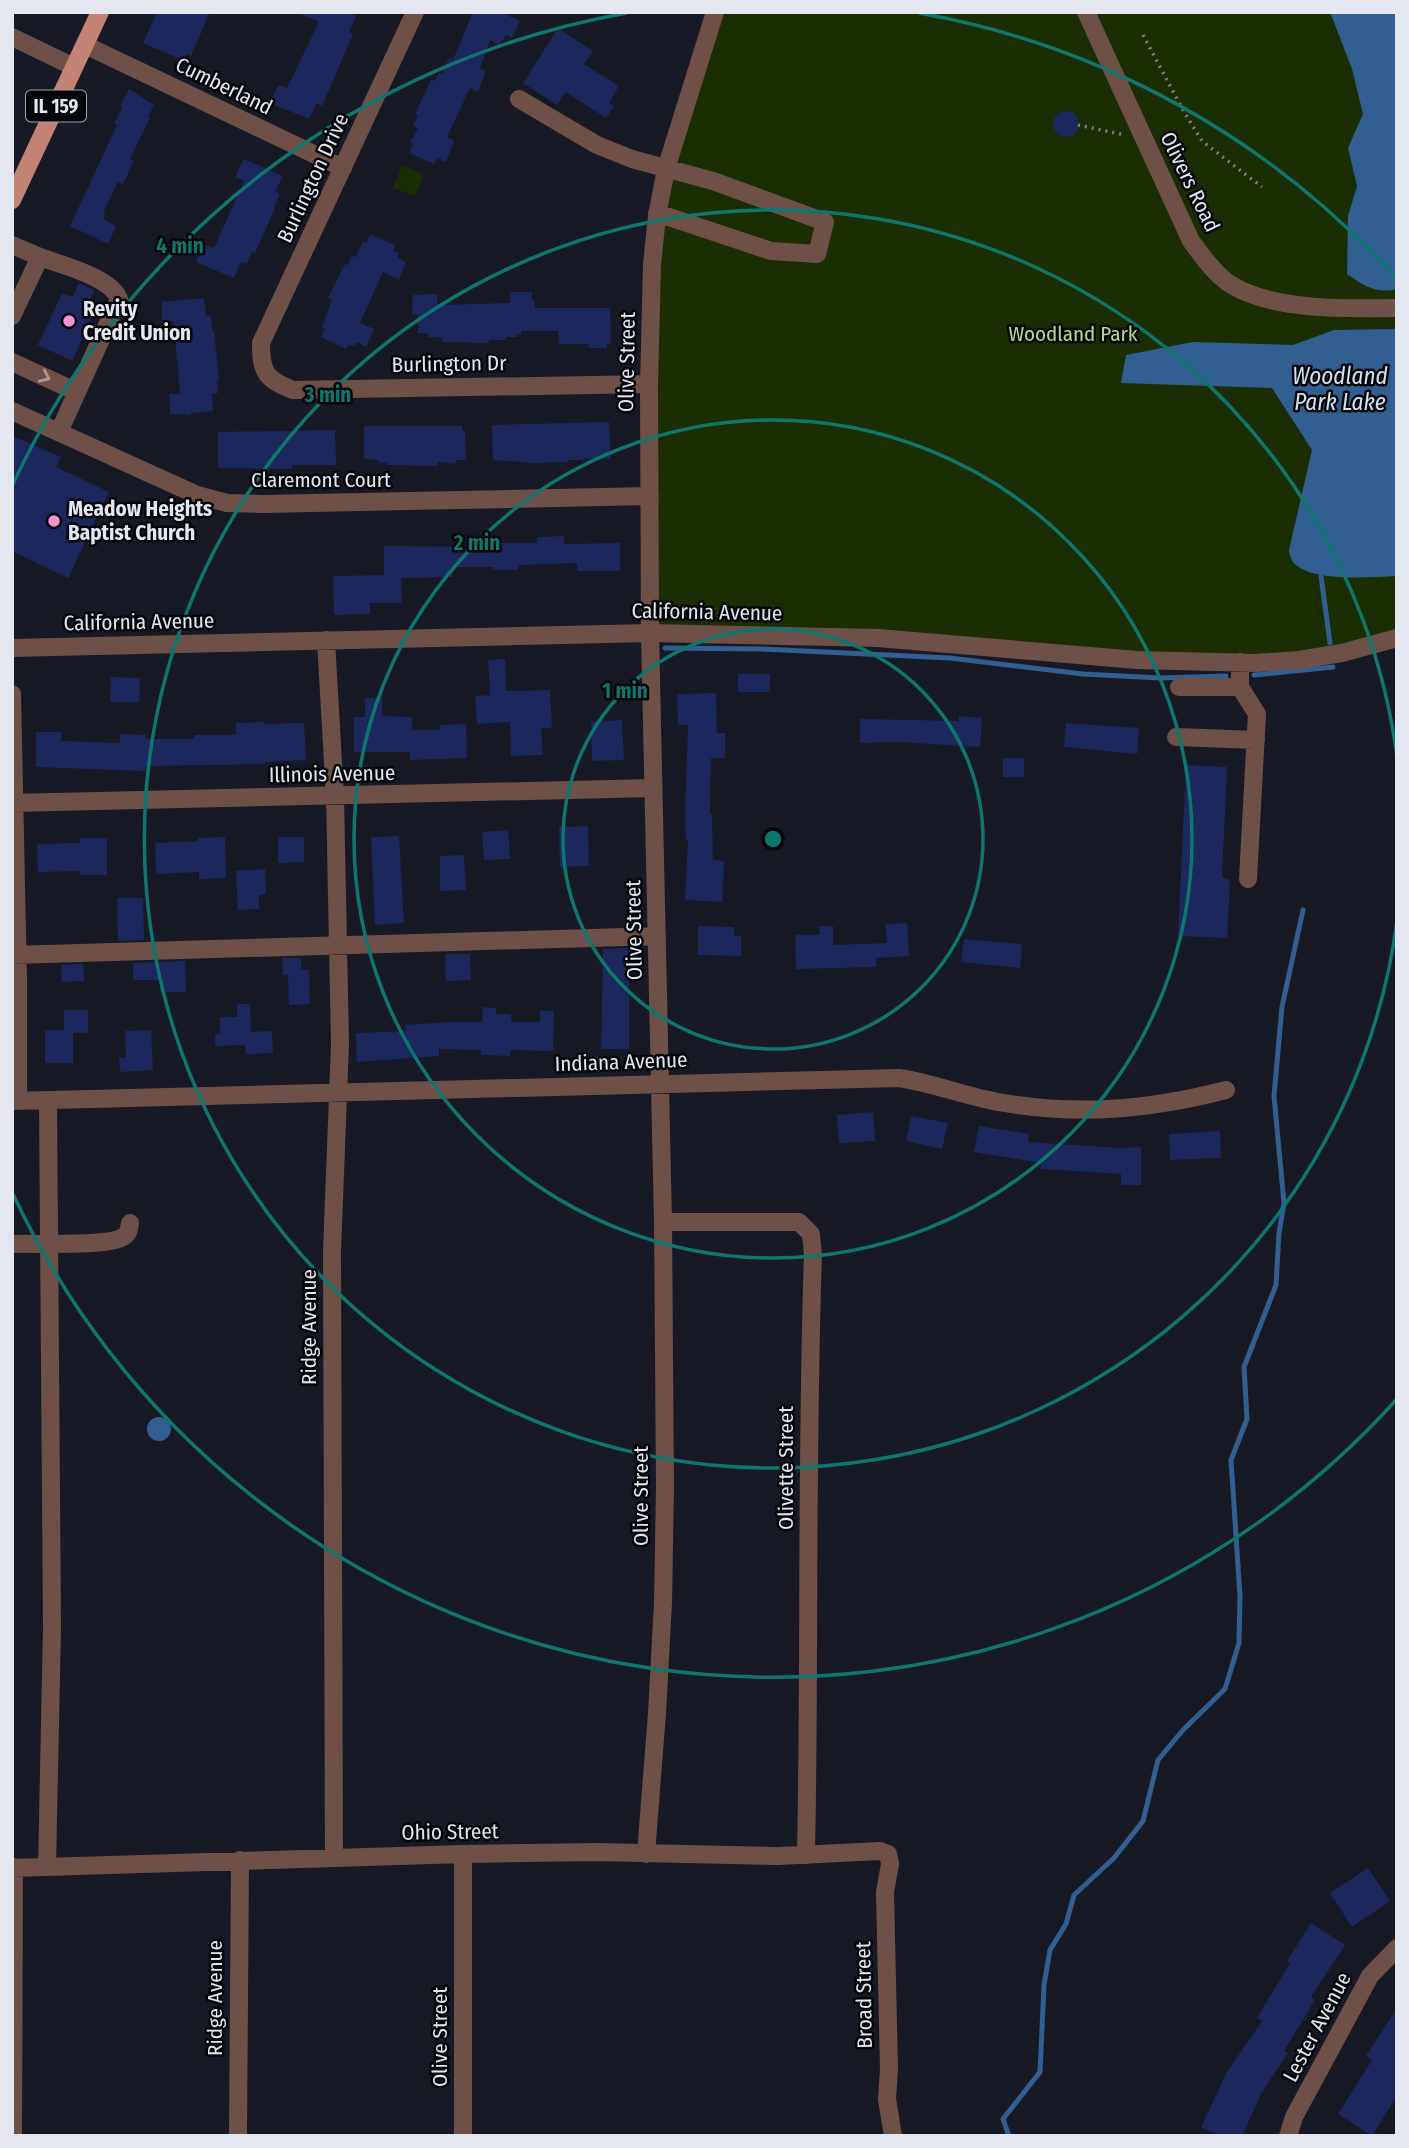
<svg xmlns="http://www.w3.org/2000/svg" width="1409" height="2148" viewBox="0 0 1409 2148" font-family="'Fira Sans Condensed',sans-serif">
	<rect width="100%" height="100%" fill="#171a25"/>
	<path fill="#1b2e03" d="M718,12H1397V637L1321,656L1178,661L650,633L652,265L678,127Z
		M402,166H406L422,174L423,178L415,196L393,188Z"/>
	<path fill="#315f92" d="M1330,12H1397V289C1376,294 1364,286 1347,274L1348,216L1357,186L1348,148L1363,114L1352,69Z
		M1397,329V576C1370,577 1317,582 1296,565C1291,562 1290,555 1289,550L1312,450L1272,388L1121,383L1126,355L1193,342L1293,345L1334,330Z
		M147 1429a12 12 0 1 1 24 0a12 12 0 1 1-24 0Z"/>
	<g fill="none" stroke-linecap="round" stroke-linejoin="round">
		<path stroke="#315f92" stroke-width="5" d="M1321,576L1330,643
			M665,648L762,649L950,658L1083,674L1160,678L1226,676
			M1254,675L1333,667
			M1009,2136L1003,2119L1040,2072L1044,1985L1050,1950L1066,1924L1074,1895L1114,1858L1143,1821L1158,1760L1183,1730L1225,1689L1239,1643L1240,1596L1231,1460L1247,1419L1244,1367L1276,1285L1279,1233L1284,1203L1274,1096L1282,1007L1303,910"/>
	</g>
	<path fill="#1b275d" d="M157,12H210L191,56L187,54L184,61L143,43Z
		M296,12H347L356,16L349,32L353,34L322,106L317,103L309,119L270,103L278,85L287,88L319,22Z
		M473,12H500L520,21L512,38L506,35L499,45L490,40L480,69L486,71L478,92L470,88L447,137L454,141L446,162L437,158L434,164L409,153L413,144L410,142L418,128L413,126L418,116L415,114L431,80L435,81L439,72L442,74L449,58L453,60Z
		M558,28L593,51L584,64L619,86L609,103L614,106L606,118L566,92L557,105L523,83Z
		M129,89L154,105L148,117L150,118L130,159L134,161L123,184L118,182L103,213L105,214L103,219L116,226L108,244L70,226L117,125L114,124L122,108L120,106Z
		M1053 124a13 13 0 1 1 26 0a13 13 0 1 1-26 0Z
		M244,159L283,176L275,191L280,194L274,207L275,208L255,253L252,252L247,264L241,262L234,278L196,262L204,244L214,248L244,181L235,177Z
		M370,234L395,245L394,251L399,253L397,258L406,262L399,280L383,272L360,323L374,329L366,347L357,342L354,347L349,344L346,349L321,337L325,329L322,327L332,300L328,298L345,264L348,265L352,256L356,257L363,241L366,243Z
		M79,283L94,290L88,305L96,309L72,361L38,345L62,293L72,297Z
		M510,292H532V301H535V308H610L611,344L607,343V348H588L589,344H559L558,331H521V335L517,334V337H506V340H489V343L442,342V339L438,337H428V333H418V314H412L413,295L437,294V303L440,305L510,303Z
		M204,298L206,316H211L212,330H214L219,380H217L218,393L212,394L213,411L191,413V415L170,414L169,394H180L179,380L173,321H162V302Z
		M609,422L611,459L584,458V460H568V462L536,463L493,460L492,425Z
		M364,426H462V431H465L466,460H456V464L438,462L437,466L388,465L387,463L378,462V460L364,459Z
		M335,430L336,465H292V469L218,468V432Z
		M12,436L61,457L56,467L109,492L68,578L12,551Z
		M564,536V544L620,543V571H577V563L518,565V570H493V567H453L452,577L401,578L402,603H370V614L334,615L333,576L384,575V546L493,547V543H537V537Z
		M505,659L506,691L550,690L552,728H541L543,755L511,756L510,722L477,724L475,696L490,695L488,660Z
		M738,674H770V692H738Z
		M111,677L140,678L139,702H110Z
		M716,693L717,733H725V758H711L710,814H712L713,860L724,861L722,902L685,900L688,840H686L685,816L688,725H678L677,694Z
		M365,698H382V716L412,717V730H440L439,725L466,724L467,758L410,760V752H354V717H365Z
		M959,716L982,718L980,747L899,742L860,743V719L959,721Z
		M622,720L624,760L592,761L591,722Z
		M265,722V724L304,723L306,760L265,762V764L146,766L145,771L36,767V732H62L61,741L120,743V734L146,735V739H194L195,735H236V723Z
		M1066,723L1139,728L1137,754L1064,747Z
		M1003,758H1024V777H1003Z
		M1186,765L1227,767L1222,877L1230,880L1227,938L1178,936Z
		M588,826L589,866L560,867L559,827Z
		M508,830L510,859L484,860L482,832Z
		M399,836L404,923L375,925L371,837Z
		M225,837L226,878L199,879V872L156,874L155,843L198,841V838Z
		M278,837H304V862L278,863Z
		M80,838H107V875H80V871L38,872L37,844L80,843Z
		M464,855L466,890L440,891V856Z
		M265,869L266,894L259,895V909L238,910L236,871Z
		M117,898H143L144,940L118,941Z
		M907,923L909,956L876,958V967L796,969L795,935H820L819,926H833V945L887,943L885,924Z
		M698,926L734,927V936H741V956L698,955Z
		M964,939L1022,944L1020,968L961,962Z
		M629,948V1049H601L603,949Z
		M445,954H470L471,980L446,981Z
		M282,958H301V970H309L310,1004L289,1005L288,975H283Z
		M185,961L186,992H163L162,980H133V963Z
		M83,964L84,981L62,982L61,965Z
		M237,1004H250L251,1032L272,1031L273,1053L246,1054L245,1045L215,1046V1034H220V1017H237Z
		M483,1007L496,1008V1014H511V1022H540V1011H554L553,1051L510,1050V1056L481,1055V1050L439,1049V1056L357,1062L356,1033L406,1031L405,1025L451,1022H482Z
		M64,1010H88V1033H73V1063H45V1030H64Z
		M151,1030L153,1070L120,1072L119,1058H126L125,1031Z
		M873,1112L875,1141L839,1143L837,1115Z
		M911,1116L948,1123L942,1149L906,1141Z
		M979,1126L1029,1134L1028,1142L1120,1148L1141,1147V1185H1121V1174L1041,1169V1163L974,1152Z
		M1220,1131L1221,1158L1170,1160L1169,1134Z
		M1368,1868L1390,1901L1352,1927L1330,1893Z
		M1311,1923L1345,1945L1311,1997L1315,2000L1284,2051L1288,2053L1262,2092L1242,2136H1221L1201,2127L1227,2072L1262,2021L1257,2018L1290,1963L1287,1961Z
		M1397,2008V2096L1372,2136L1338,2114L1372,2060L1366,2056Z"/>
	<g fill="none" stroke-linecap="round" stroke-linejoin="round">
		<path stroke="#7c7f88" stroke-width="3.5" stroke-dasharray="2 5" stroke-linecap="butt" d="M1143,35L1184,112L1202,141L1262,187
			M1078,125L1125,135"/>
		<path stroke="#6f5048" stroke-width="18" d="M415,12L261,343C261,372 265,379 293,390L649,384
			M1086,12L1191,241C1202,255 1212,271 1227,282C1268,311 1348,309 1397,308
			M12,37L74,67
			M85,45L343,168
			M519,99L597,145L632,159L713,181L825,222L817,254L771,251L657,213
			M12,245L40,257
			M12,316L40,257C61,265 111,277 119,299L59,432
			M12,362L77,392
			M12,411L197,495L227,503L263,504L650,496
			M326,640L335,797L340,1044L332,1251L334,1857
			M12,648L650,633L878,638L1137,660L1256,663L1299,660L1342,653L1397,638
			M1240,662V687L1257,714L1248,879
			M1179,687H1240
			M12,694L18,980V1101
			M1176,737L1256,740
			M12,803L653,788
			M12,955L657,936
			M12,1101L899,1078C933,1083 964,1096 998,1102C1078,1116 1148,1110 1226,1090
			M663,1222H799L811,1234L813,1255C806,1455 810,1655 806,1855
			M12,1244C34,1243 108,1247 123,1237C129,1234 129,1229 130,1223
			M646,1854L657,1713L663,1603L665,1487L663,1222L650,633L649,384L652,265L657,216L666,169L715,12
			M47,1867L52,1627L48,1101
			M12,1868L463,1854L597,1852L778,1856L880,1851L888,1854L890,1864L885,1892L889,2069L887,2099L893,2136
			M13,2136L14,1867
			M238,2136L240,1860
			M463,2136V1854
			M1288,2136L1294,2117L1370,1976L1397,1948"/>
		<path stroke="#c48475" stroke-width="18" d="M12,200L100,12"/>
	</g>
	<defs><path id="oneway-chevron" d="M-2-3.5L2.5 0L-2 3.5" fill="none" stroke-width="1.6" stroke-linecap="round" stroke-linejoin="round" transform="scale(1.75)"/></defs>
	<use stroke="#aa9c9c" href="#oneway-chevron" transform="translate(45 377) rotate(25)"/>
	<g fill="none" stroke="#0f766e" stroke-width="3.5">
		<circle cx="773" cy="839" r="210"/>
		<circle cx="773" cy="839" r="419"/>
		<path d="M1397 921A629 629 0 1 1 1397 757"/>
		<path d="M1396 1400A839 839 0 0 1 13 1194M13 484A839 839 0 0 1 627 13M919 13A839 839 0 0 1 1396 278"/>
	</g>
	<g fill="#f591d2" stroke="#05060a" stroke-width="2.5">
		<circle cx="69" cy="321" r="7"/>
		<circle cx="54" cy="521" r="7"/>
	</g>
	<g text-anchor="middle" stroke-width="5" stroke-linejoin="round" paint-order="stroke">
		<rect fill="#05060a" stroke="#a1a4aa" stroke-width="2" x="26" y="90.5" width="60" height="31" rx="5"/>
		<g font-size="19" font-weight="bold" fill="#e4e7ef">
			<text x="56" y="113">IL 159</text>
		</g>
		<g font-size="21" fill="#e4e7ef" stroke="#05060a">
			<text transform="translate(224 86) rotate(26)" y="7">Cumberland</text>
			<text transform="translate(313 178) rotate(-65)" y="7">Burlington Drive</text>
			<text transform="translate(1190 182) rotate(64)" y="7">Olivers Road</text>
			<text transform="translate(627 362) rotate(-89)" y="7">Olive Street</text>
			<text transform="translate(449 364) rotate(-1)" y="7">Burlington Dr</text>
			<text x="321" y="487">Claremont Court</text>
			<text transform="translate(707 612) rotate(1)" y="7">California Avenue</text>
			<text transform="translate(139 622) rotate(-1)" y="7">California Avenue</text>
			<text transform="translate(332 774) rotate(-1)" y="7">Illinois Avenue</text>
			<text transform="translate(634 930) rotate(-91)" y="7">Olive Street</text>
			<text transform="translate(621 1062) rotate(-2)" y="7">Indiana Avenue</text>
			<text transform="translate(309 1327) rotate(-90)" y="7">Ridge Avenue</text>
			<text transform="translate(786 1468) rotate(-90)" y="7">Olivette Street</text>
			<text transform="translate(641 1496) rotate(-90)" y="7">Olive Street</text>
			<text transform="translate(450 1832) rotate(-1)" y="7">Ohio Street</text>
			<text transform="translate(864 1995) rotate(-91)" y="7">Broad Street</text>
			<text transform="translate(215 1998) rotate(-90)" y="7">Ridge Avenue</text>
			<text transform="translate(1317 2027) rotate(-62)" y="7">Lester Avenue</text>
			<text transform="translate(440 2037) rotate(-90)" y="7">Olive Street</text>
		</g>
		<g font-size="21" font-weight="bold" fill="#e4e7ef" stroke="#05060a" text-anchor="start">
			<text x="83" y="316">Revity<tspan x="83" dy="24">Credit Union</tspan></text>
			<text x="68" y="516">Meadow Heights<tspan x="68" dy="24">Baptist Church</tspan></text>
		</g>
		<g font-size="21" fill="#b1de85" stroke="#05060a">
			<text x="1073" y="341">Woodland Park</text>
		</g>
		<g font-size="23" font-style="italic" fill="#d5e2f2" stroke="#05060a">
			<text x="1340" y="384">Woodland<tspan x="1340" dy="26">Park Lake</tspan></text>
		</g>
	</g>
	<circle cx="773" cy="839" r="10" fill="#0f766e" stroke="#05060a" stroke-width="3.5"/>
	<g font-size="21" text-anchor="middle" font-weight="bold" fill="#0f766e" stroke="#05060a" stroke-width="5" stroke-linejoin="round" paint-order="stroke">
		<text x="180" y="253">4 min</text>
		<text x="328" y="402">3 min</text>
		<text x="477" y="550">2 min</text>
		<text x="625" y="698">1 min</text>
	</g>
	<rect width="1409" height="2148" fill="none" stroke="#e4e7ef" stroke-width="28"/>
</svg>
